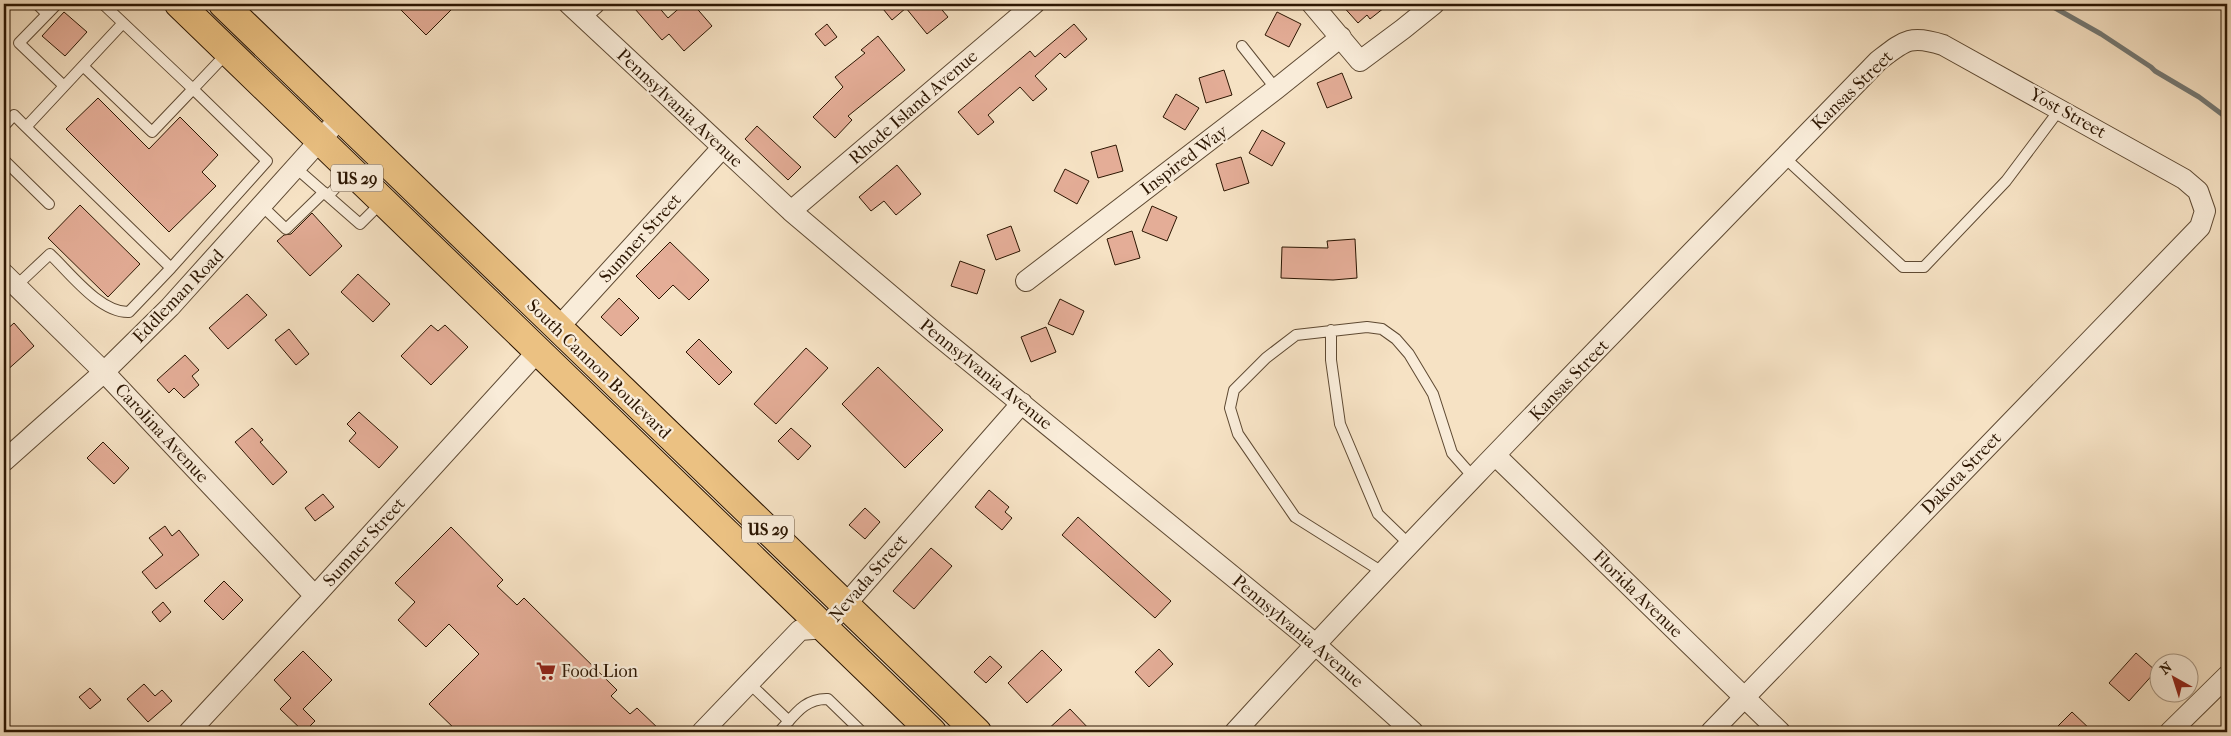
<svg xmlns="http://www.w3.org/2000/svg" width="2231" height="736" viewBox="0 0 2231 736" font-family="'IM FELL French Canon',serif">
	<rect width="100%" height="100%" fill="#f6e2c4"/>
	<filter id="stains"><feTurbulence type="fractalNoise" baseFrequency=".004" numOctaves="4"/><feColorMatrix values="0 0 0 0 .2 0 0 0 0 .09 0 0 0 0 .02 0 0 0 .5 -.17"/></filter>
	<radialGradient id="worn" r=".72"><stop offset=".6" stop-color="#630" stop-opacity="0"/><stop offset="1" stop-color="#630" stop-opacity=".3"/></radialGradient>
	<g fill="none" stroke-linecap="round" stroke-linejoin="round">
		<path stroke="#737874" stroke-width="5" d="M2048,4L2101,34L2151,67L2155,71L2199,97L2227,118"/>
	</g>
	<path fill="#e4ad97" stroke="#2c1602" d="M395,4H457L426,35Z
		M641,4H656L668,18L684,4H693L712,26L684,51L669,34L662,40L635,9Z
		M879,4H937L948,17L927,34L906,8L892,20Z
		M1341,4H1389L1370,19L1367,15L1358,23Z
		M64,12L87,32L65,56L42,36Z
		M1277,12L1301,24L1289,47L1265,35Z
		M827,24L837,37L825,46L815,34Z
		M1074,24L1087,39L1065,58L1060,53L1035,76L1047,89L1033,101L1020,87L988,115L994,122L978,135L958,112L1030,51L1035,57Z
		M878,36L905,70L848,116L852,120L835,138L813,117L843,87L835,77L865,53L861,50Z
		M1224,70L1232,95L1206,103L1199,78Z
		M1342,73L1352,98L1327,108L1317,83Z
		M1176,94L1199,108L1185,130L1163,117Z
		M98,98L149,149L180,117L218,155L202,172L216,186L169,232L66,129Z
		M757,126L801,167L788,180L745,139Z
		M1262,130L1285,143L1272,166L1249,153Z
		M1116,145L1123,171L1098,178L1091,152Z
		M1241,157L1249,183L1224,191L1216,164Z
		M897,165L921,194L896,215L884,201L871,211L859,197Z
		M1065,169L1089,181L1077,204L1054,191Z
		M80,205L140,264L108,297L48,238Z
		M1152,206L1177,217L1167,241L1142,231Z
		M312,213L342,246L310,276L277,241L284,235L291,234Z
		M1011,226L1020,251L996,260L987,235Z
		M1132,231L1140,258L1115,265L1107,239Z
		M1355,239L1357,278L1333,280L1281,278L1282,247L1328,248L1327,241Z
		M670,242L709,280L689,300L673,285L659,299L636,276Z
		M960,261L985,270L977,294L951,286Z
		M358,274L390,304L373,322L341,292Z
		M247,294L267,315L228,349L209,328Z
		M619,298L639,318L621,336L601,317Z
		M1060,299L1084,311L1073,335L1048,324Z
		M14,323L34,346L4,373V332Z
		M431,325L438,331L445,325L468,347L431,385L401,356Z
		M1046,327L1056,352L1031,362L1021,337Z
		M289,329L309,354L296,365L275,340Z
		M699,339L732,372L719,385L686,352Z
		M806,348L828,368L776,424L754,404Z
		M185,355L199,370L192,376L199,385L184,398L174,388L169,393L157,380Z
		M878,367L943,430L905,468L842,404Z
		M359,412L398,447L379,468L349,441L356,433L347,424Z
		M252,428L263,440L260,442L287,472L273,485L235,442Z
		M791,428L811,446L798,460L778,441Z
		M103,442L129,468L114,484L87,458Z
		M989,490L1009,507L1005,512L1012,518L1002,530L975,507Z
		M323,494L334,507L315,521L305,508Z
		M865,508L880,522L865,539L849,525Z
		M1078,517L1171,601L1155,618L1062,535Z
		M165,526L172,536L179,530L199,555L156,589L142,572L163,555L149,538Z
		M451,527L503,580L497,586L517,605L524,598L617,690L611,696L630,714L637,708L662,732H458L429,704L479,654L449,624L426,647L398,620L415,602L395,583Z
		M931,548L952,566L914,609L893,591Z
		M224,581L243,600L223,620L204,601Z
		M163,602L171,612L160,622L152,612Z
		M1159,649L1173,664L1149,687L1135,672Z
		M1042,650L1062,670L1027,703L1008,683Z
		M303,651L332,680L303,709L315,721L304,732L280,709L291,698L274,680Z
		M2136,653L2156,671L2129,701L2109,683Z
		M990,656L1002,667L986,683L974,672Z
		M144,684L155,696L162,690L172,701L148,722L127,699Z
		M90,688L101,700L90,709L79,697Z
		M1070,709L1092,732H1045Z
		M2072,712L2093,732H2052Z"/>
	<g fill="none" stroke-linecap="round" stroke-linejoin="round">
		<defs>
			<path id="lane" d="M37,4L47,14
				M57,4L19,43L64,86
				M103,4L193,89L228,52
				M1242,46L1276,89
				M83,66L152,132L193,89L267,161L171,268L26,127L123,23
				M4,126L14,115L26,127
				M1784,157L1903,267H1924L2006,181L2060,109
				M4,160L49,204
				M296,168L360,224L382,202
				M328,196L350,172
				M262,206L286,229L324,192
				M16,286L50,254C70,273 100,313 129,312L171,268
				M1331,330V360L1340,424L1378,514L1410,545
				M1384,573L1295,517L1238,434L1230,408L1234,390L1266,358L1296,335L1367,327L1382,329L1396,339L1409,354L1433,394L1452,453L1474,478
				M749,683L789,721
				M779,732C794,716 804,698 828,699L862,732"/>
			<path id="street" d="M569,4L791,211L935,333L1307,637L1413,732
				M1312,4L1360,61L1403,29L1434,4
				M581,15L594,4
				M791,211L1034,4
				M4,274L104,372L315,596
				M1026,281L1276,89L1341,37
				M558,328L722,148
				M1496,456L1780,732
				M4,461L104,372L170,307L340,118
				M189,732L315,596L538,351
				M702,732L800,630L825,628L1022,403
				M1235,732C1443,503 1663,283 1878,61C1904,41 1910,34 1943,45L2184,179L2198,191L2205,211L2200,227L1711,732
				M2170,732L2227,676"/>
			<path id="primary" d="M179,4L932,732
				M223,4L977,732"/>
		</defs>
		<use href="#lane" stroke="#5e4932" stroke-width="12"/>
		<use href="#street" stroke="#5e4932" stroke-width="22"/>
		<use href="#primary" stroke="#2c1602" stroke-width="30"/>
		<use href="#lane" stroke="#f9ecd9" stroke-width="10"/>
		<use href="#street" stroke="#f9ecd9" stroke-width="20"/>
		<use href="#primary" stroke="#ebc182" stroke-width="28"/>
	</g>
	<defs>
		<symbol id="supermarket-bare" viewBox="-9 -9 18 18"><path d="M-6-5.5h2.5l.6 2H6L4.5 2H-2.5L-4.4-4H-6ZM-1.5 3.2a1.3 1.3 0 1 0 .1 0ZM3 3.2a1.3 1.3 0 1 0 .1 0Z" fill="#8f2418" stroke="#f9ecd9" stroke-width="2.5" paint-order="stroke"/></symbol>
	</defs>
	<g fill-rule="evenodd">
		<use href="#supermarket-bare" x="532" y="657" width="28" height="28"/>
	</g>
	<g text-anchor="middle" stroke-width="4.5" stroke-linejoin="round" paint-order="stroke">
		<g fill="#f9ecd9" stroke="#6a5642" stroke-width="1">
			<rect x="331" y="164.5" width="52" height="27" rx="4"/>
			<rect x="742" y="515.5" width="52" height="27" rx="4"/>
		</g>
		<g font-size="16" font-weight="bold" fill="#2c1602">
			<text x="357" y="184">US 29</text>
			<text x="768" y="535">US 29</text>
		</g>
		<g font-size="18" fill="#2c1602" stroke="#f9ecd9">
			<text transform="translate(1852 90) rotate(-44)" y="6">Kansas Street</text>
			<text transform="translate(913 107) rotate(-41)" y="6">Rhode Island Avenue</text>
			<text transform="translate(680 108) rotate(43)" y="6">Pennsylvania Avenue</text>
			<text transform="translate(2068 113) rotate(29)" y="6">Yost Street</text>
			<text transform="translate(1184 160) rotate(-37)" y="6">Inspired Way</text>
			<text transform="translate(640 238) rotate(-48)" y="6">Sumner Street</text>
			<text transform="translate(178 296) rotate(-46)" y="6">Eddleman Road</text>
			<text transform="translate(599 369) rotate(44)" y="6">South Cannon Boulevard</text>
			<text transform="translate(986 374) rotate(39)" y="6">Pennsylvania Avenue</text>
			<text transform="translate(1569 380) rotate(-46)" y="6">Kansas Street</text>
			<text transform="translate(162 433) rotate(47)" y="6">Carolina Avenue</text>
			<text transform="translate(1961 473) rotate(-46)" y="6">Dakota Street</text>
			<text transform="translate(364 542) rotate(-48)" y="6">Sumner Street</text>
			<text transform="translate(868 578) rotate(-49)" y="6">Nevada Street</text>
			<text transform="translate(1638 594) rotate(44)" y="6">Florida Avenue</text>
			<text transform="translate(1298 631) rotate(40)" y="6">Pennsylvania Avenue</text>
		</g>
		<g font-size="18" fill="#2c1602" stroke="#f9ecd9" text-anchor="start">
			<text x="561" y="677">Food Lion</text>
		</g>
	</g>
	<rect width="2231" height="736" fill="none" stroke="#f6e2c4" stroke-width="20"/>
	<rect x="5" y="5" width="2221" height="726" fill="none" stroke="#2c1602" stroke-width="2.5"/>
	<rect x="10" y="10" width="2211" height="716" fill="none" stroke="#2c1602"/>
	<g transform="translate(2174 678) rotate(321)"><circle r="24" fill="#f9ecd9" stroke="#a79683"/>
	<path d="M0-4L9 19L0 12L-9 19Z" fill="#8f2418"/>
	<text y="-8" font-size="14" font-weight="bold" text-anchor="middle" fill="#2c1602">N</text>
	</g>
	<rect width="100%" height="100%" filter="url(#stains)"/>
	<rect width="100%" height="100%" fill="url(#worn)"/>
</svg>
